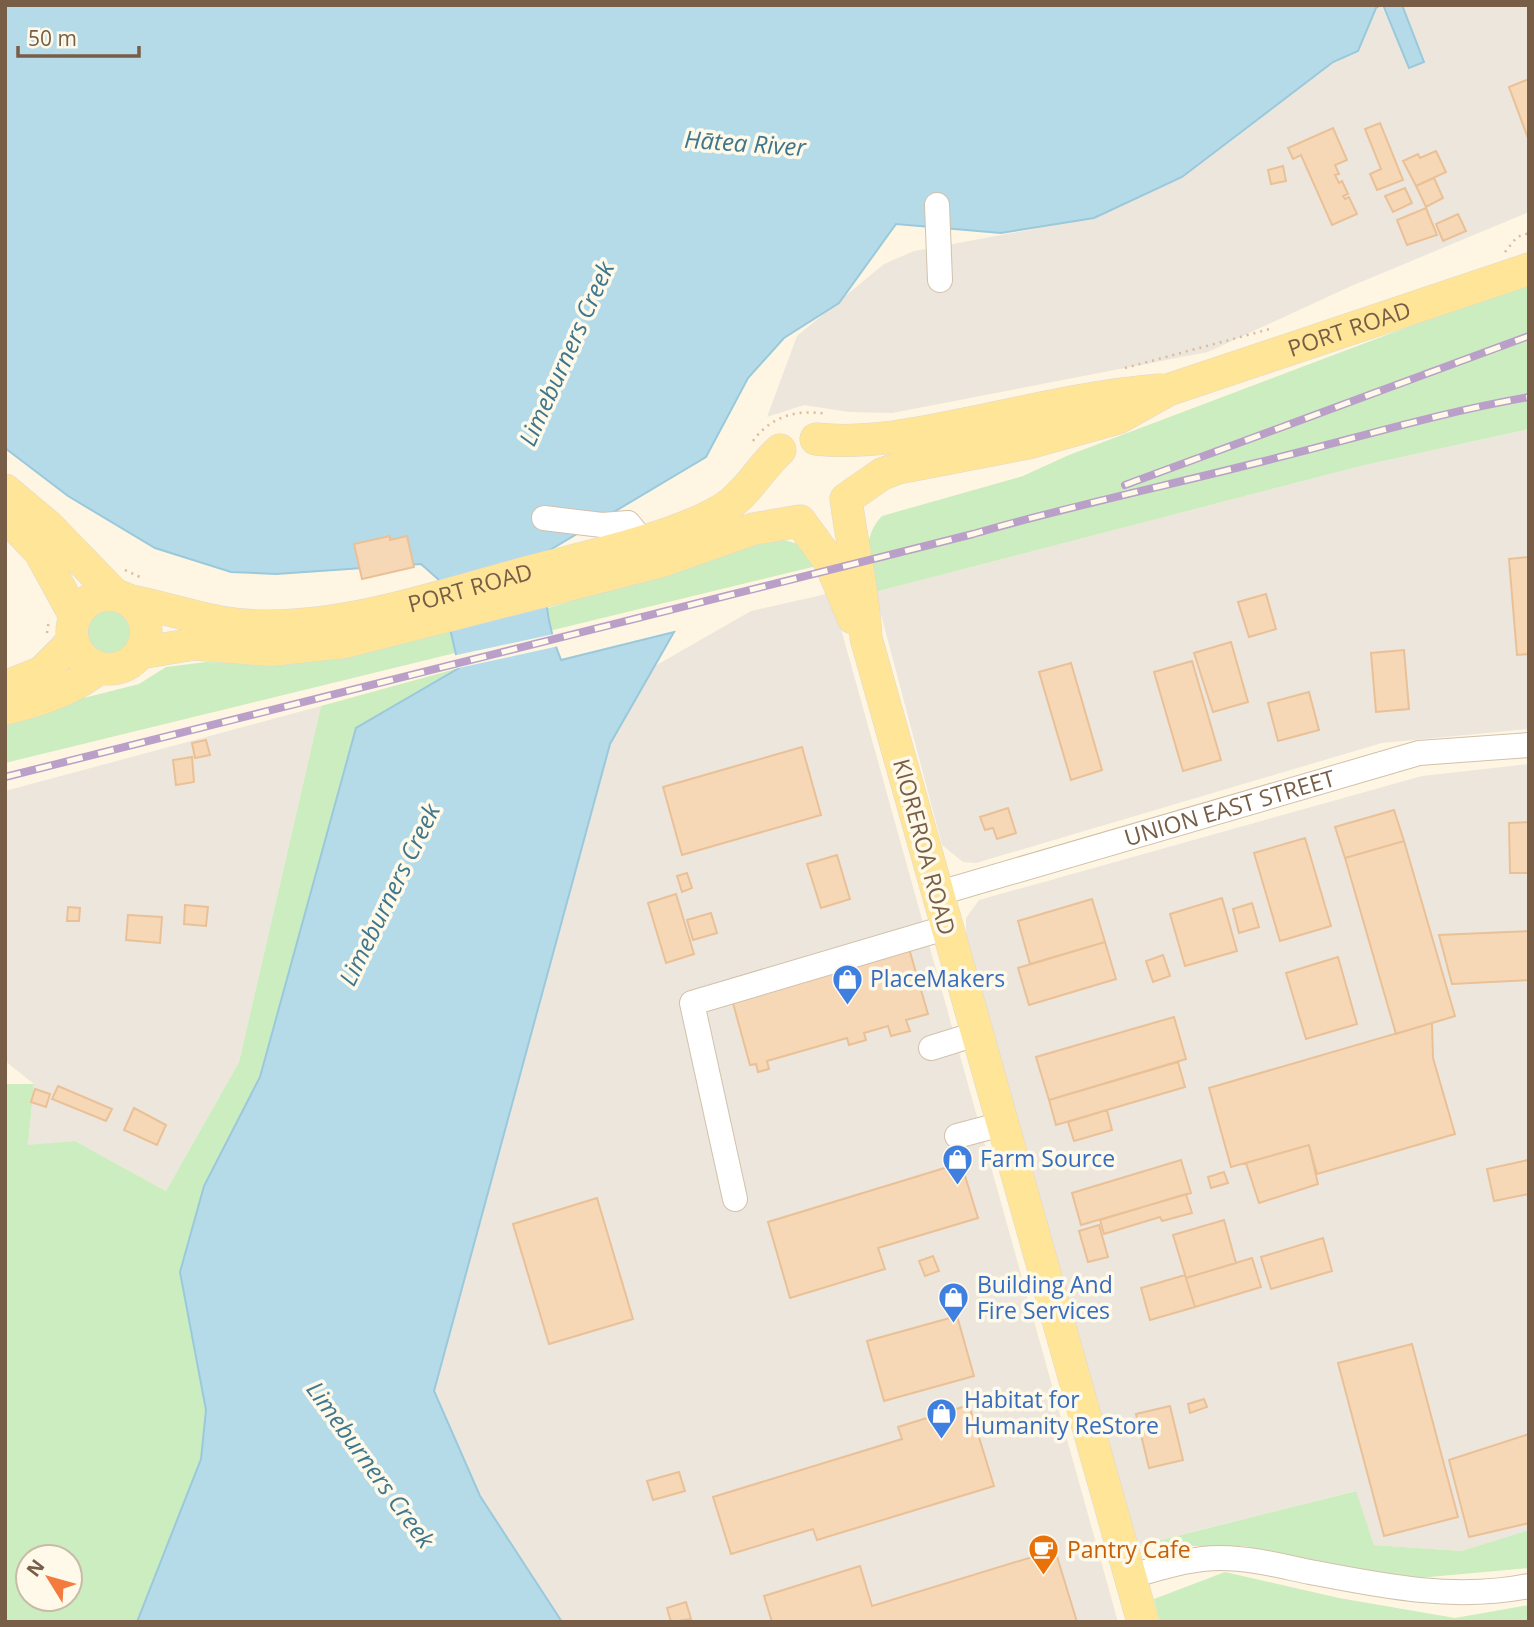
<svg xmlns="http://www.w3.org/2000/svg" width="1534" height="1627" viewBox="0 0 1534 1627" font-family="'Open Sans',sans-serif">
	<rect width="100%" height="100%" fill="#fef6e2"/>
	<path fill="#ede6dd" d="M1381,5L1410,68L1424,61L1402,5H1529V212L1349,287L1208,352L892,413L849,412L804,405L767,417L797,336L884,264L914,251L1094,218L1182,177L1333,62L1358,51L1376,8Z
		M1529,429V729L1382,743L976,863L963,862L942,845L875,592L1365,465Z
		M831,593L1118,1622H562L480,1496L434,1391L610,744L655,666L751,611Z
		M321,706L239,1062L166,1191L75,1141L28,1146L34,1084L5,1061V791Z
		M1529,764V1530L1461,1551L1374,1545L1355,1491L1137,1546L966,936V918L979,900L1422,776Z"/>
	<path fill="#ccedbf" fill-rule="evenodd" d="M1529,281V429L1365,465L875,592C870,563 860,539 882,516L1023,476L1069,455Z
		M777,538L809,547L825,564L549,631L545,609Z
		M82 631a26 26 0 1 1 52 0a26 26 0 1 1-52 0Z
		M450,631L455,653L5,763V718L139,684L166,667L206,662L263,664Z
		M459,668L356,728L260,1077L204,1186L180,1272L348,1622H5V1084H34L28,1145L75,1141L166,1191L239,1062L321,706ZM28,1557H70V1599H28Z
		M1356,1491L1374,1545L1461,1551L1529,1530V1568L1407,1579L1244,1546H1137Z
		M1225,1572L1339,1598L1455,1618L1529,1605V1622H1160L1154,1599Z"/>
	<path fill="#b5dbe9" stroke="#9ac9dc" stroke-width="2" d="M5,5H1381L1376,8L1358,51L1333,62L1182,177L1094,218L1001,233L896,224L839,303L784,338L748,378L706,457L545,553C545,595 545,621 561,660L674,632L610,744L434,1391L480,1496L562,1622H137L201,1459L206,1410L180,1272L204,1186L260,1077L356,728L459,668L439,580L421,564L276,574L231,572L155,548L68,496L5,448Z
		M1383,5H1402L1424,62L1409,68Z"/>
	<path fill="#fef6e2" d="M554,634L559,646L454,669L452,656Z"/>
	<path fill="#f6d8b7" stroke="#eac096" stroke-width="2" d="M1529,79V141L1509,87Z
		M1380,123L1403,180L1377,190L1370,174L1381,169L1365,129Z
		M1333,128L1347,160L1335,165L1339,174L1335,175L1339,183L1342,181L1348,194L1343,196L1345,199L1349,197L1357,214L1332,225L1301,155L1293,159L1288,148Z
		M1436,151L1446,172L1416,186L1403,161L1418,154L1420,158Z
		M1283,166L1286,181L1271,184L1268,170Z
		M1434,178L1443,198L1426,207L1416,186Z
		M1405,188L1412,203L1393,212L1385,196Z
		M1426,208L1437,235L1407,245L1397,220Z
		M1458,214L1466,231L1443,241L1436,224Z
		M390,536V540L407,536L414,567L362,579L354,544Z
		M1529,557V654L1517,655L1509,559Z
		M1266,594L1276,629L1249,637L1238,602Z
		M1231,642L1248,702L1213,712L1194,653Z
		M1404,650L1409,709L1376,712L1371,653Z
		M1192,661L1221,760L1183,771L1154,672Z
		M1071,663L1102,770L1071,780L1039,672Z
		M1309,692L1319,730L1278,741L1268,703Z
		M206,740L210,755L195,758L192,743Z
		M802,747L821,815L682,855L663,787Z
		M192,757L194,782L176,785L173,760Z
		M1008,808L1016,833L997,839L993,828L985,830L980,817Z
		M1394,810L1404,841L1345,858L1335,827Z
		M1529,822V873H1510L1509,823Z
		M1305,838L1331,926L1280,941L1254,853Z
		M1404,841L1455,1016L1396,1034L1345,858Z
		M837,855L850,899L821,908L807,864Z
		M687,873L692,888L682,892L677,876Z
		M676,894L694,954L666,963L648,903Z
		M1222,898L1237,951L1185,966L1170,914Z
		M1092,899L1105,942L1030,964L1018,921Z
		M1252,903L1259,927L1239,933L1233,909Z
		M185,905L208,907L206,926L184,924Z
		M68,907L80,908L79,921H67Z
		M711,913L717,933L693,940L687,920Z
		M128,915L162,917L160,943L126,940Z
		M1529,931V980L1452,984L1439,935Z
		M1105,942L1116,979L1029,1005L1018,968Z
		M908,945L928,1014L906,1020L910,1031L891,1036L888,1026L864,1033L866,1040L849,1045L847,1038L767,1061L769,1069L758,1072L756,1064L750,1065L731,996Z
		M1163,955L1170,976L1153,982L1146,961Z
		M1338,957L1357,1024L1306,1039L1286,973Z
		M1174,1017L1186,1059L1049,1100L1036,1057Z
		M1432,1023L1433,1058L1455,1134L1317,1174L1309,1145L1231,1167L1209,1088Z
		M1178,1062L1185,1087L1056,1125L1049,1100Z
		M58,1086L112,1109L106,1121L52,1099Z
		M35,1089L50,1094L46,1107L31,1102Z
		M134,1108L166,1125L157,1145L124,1130Z
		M1107,1110L1112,1130L1074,1141L1068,1122Z
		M1309,1145L1318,1184L1259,1203L1246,1163Z
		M1181,1160L1191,1193L1081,1225L1072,1193Z
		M1528,1160L1529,1194L1494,1201L1487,1169Z
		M961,1163L978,1218L878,1248L885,1269L790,1298L768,1222Z
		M1224,1172L1228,1183L1211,1188L1208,1177Z
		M1186,1194L1192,1213L1162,1221L1160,1217L1104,1234L1100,1220Z
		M597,1198L633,1319L549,1344L513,1224Z
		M1224,1220L1236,1263L1186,1278L1173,1235Z
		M1099,1225L1108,1257L1088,1262L1079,1231Z
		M1323,1238L1332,1271L1271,1289L1261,1257Z
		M933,1256L939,1271L925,1276L919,1261Z
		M1252,1258L1261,1287L1195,1307L1186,1278Z
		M1185,1275L1195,1307L1150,1320L1141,1288Z
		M957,1316L974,1376L884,1401L867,1341Z
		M1412,1344L1458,1517L1384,1536L1338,1363Z
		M1204,1399L1207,1407L1190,1413L1188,1404Z
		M969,1405L994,1486L817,1540L813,1529L731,1554L713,1497L902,1439L898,1427Z
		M1170,1406L1183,1460L1149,1468L1136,1414Z
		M1529,1434V1523L1469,1537L1449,1460Z
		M679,1472L685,1491L653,1500L647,1481Z
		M1055,1550L1077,1622H772L764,1596L860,1566L872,1606Z
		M686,1602L691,1619L671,1622L667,1608Z"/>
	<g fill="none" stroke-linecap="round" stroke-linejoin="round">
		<defs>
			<g id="minor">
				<path d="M937,205L940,280"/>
				<path d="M544,518L602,525L628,523L642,540"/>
				<path id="s1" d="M936,894L1419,753L1529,745"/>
				<path d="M931,1048L976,1034"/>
				<path d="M957,1136L1002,1124"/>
				<path d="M735,1199L692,1003L945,928"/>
				<path d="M1131,1576C1161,1568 1189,1558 1220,1558C1251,1558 1281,1566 1310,1572C1382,1586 1455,1601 1529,1586"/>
			</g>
			<g id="major">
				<path d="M816,439C868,445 919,433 970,423C1033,410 1095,395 1160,390"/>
				<path d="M5,490L48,526L115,595"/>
				<path d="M5,515L40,552L75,616"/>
				<circle cx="109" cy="632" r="37"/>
				<path id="s2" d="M131,601C181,611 217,627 271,626C357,625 442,595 525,573C581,558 678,538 726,507C749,491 760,468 780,450"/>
				<path d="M140,653L194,644L270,650L345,642L662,561L753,529L800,521L830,562L853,618"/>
				<path d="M5,687L42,672L73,641"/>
				<path d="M5,709C41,700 70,691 99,668"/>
				<path id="s3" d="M1143,1622L866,638C864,591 852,546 846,499L882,474L898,468L1028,443L1118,418L1168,390L1529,269"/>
			</g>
		</defs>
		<use href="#minor" stroke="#d2c1aa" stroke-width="26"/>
		<use href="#major" stroke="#dfd8d3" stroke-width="33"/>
		<path stroke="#dbbb9a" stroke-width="2.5" stroke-dasharray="2 5" stroke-linecap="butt" d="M1505,252L1517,237L1529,233
			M1125,368L1270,329
			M753,441C771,416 797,409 827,414
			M125,570L144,579
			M47,633L49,619"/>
		<use href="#minor" stroke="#fff" stroke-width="24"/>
		<use href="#major" stroke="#ffe598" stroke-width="32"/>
		<defs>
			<path id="rail" d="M1125,485L1529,336
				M5,777L973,534C1066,507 1161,487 1256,463C1347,441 1436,413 1529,397"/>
		</defs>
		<use href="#rail" stroke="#baa0c8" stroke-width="8"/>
		<use href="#rail" stroke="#fff9ea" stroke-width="5" stroke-dasharray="16" stroke-linecap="butt"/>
	</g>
	<defs>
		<symbol id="shop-pin" viewBox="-11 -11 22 30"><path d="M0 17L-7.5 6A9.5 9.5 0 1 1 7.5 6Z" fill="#3f7fe0" stroke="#fff9ea"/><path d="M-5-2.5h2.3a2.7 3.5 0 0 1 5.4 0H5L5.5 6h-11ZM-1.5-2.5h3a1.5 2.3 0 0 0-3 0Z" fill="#fff"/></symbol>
		<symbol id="cafe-pin" viewBox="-11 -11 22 30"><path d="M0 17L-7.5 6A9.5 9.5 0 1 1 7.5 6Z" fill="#e8710a" stroke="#fff9ea"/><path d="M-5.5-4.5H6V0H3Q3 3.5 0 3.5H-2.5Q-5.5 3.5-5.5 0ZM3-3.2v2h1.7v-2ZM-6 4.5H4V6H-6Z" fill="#fff"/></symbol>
	</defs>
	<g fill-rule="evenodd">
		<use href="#shop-pin" x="830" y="962" width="35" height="47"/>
		<use href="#shop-pin" x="940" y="1142" width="35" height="47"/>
		<use href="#shop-pin" x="936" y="1280" width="35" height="47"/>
		<use href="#shop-pin" x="924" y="1396" width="35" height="47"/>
		<use href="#cafe-pin" x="1026" y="1532" width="35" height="47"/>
	</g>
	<g text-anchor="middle" stroke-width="7" stroke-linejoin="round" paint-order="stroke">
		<g font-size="23" fill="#785e46" stroke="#fff9ea">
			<text dy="8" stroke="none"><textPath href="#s3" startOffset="1698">PORT ROAD</textPath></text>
			<text dy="8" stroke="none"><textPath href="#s2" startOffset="346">PORT ROAD</textPath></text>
			<text dy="8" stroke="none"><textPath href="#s1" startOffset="306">UNION EAST STREET</textPath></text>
			<text transform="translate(924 847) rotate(75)" y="8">KIOREROA ROAD</text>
		</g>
		<g font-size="23" fill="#366cbe" stroke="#fff9ea" text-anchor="start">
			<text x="870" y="987">PlaceMakers</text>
			<text x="980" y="1167">Farm Source</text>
			<text x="977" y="1293">Building And<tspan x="977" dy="26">Fire Services</tspan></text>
			<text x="964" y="1408">Habitat for<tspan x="964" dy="26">Humanity ReStore</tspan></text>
		</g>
		<g font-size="23" fill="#c56008" stroke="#fff9ea" text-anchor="start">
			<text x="1067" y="1558">Pantry Cafe</text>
		</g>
		<g font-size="24" font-style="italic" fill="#3e768d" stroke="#fff9ea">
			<text transform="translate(745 144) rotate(4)" y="8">Hātea River</text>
			<text transform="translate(567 354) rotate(-66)" y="8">Limeburners Creek</text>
			<text transform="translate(390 895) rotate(-64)" y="8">Limeburners Creek</text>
			<text transform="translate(370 1465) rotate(54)" y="8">Limeburners Creek</text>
		</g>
	</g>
	<rect width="1534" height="1627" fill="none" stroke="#785e46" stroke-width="14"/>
	<g transform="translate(49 1578) rotate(307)"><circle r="33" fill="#fff9ea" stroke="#c9bba8" stroke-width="2"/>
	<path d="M0-5L12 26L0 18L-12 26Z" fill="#f27b3d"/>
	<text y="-10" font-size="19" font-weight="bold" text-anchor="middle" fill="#785e46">N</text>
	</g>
	<path d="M18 46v10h121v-10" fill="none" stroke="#785e46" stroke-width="3.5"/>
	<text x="28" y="46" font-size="21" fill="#785e46" stroke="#fff9ea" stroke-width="5" paint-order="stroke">50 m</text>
</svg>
